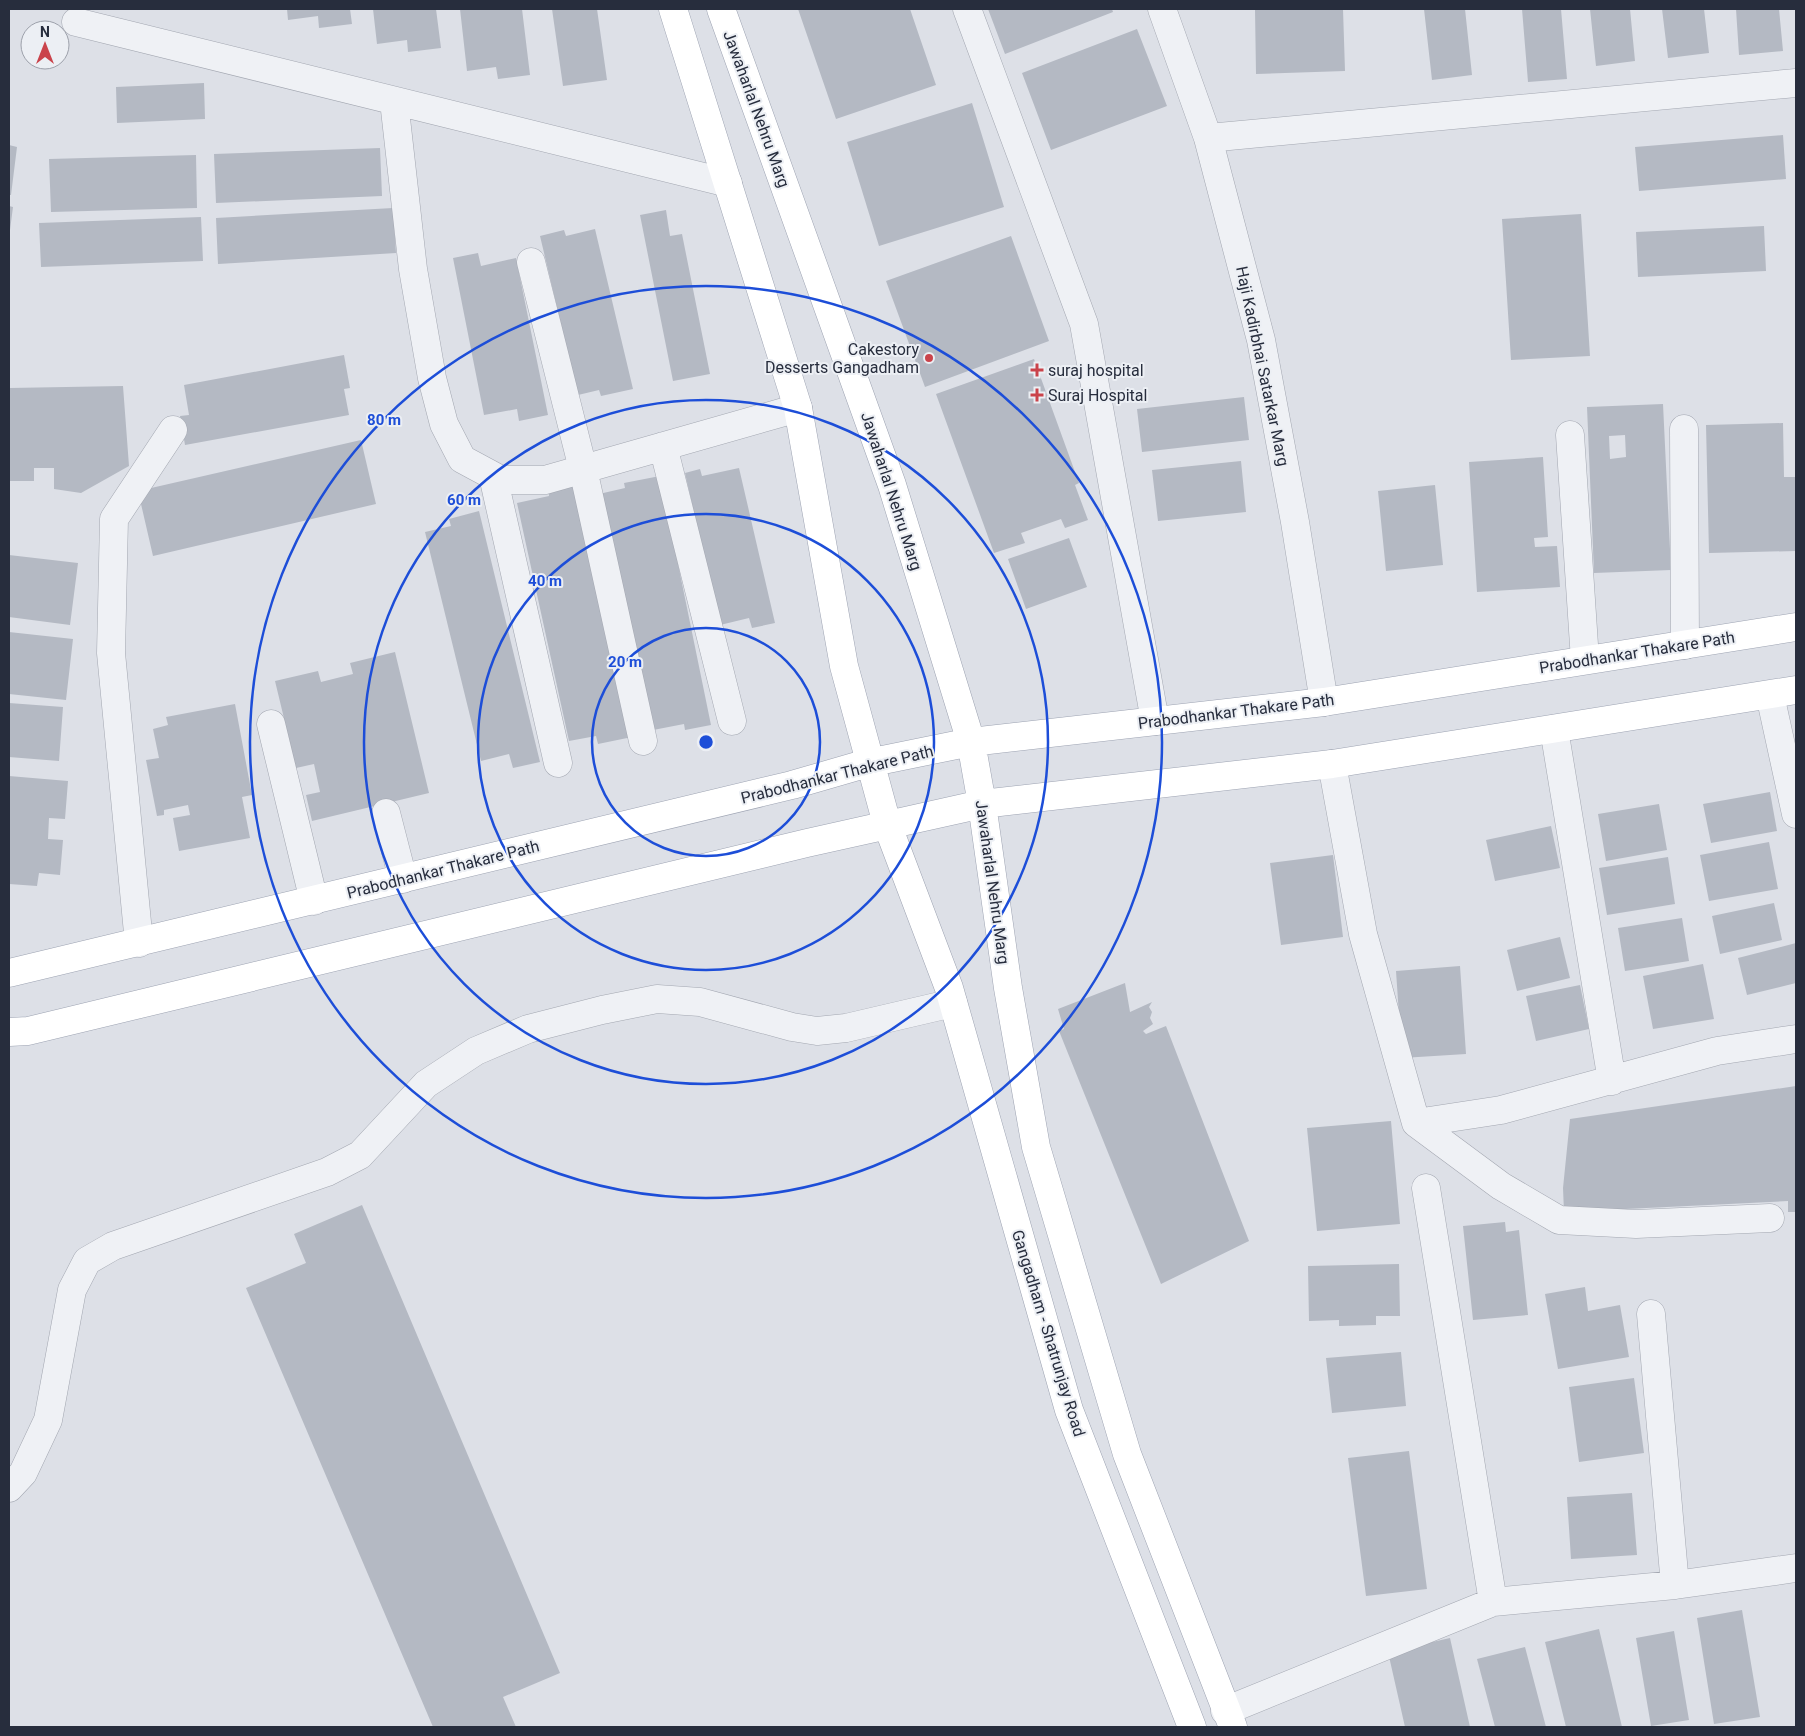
<svg xmlns="http://www.w3.org/2000/svg" width="1805" height="1736" viewBox="0 0 1805 1736" font-family="Roboto,sans-serif">
	<rect width="100%" height="100%" fill="#dde0e7"/>
	<path fill="#b4b9c3" fill-rule="evenodd" d="M287,9H350L352,24L319,28L318,16L288,20Z
		M373,9H436L441,48L408,52L407,40L377,44Z
		M460,9H522L530,75L498,79L496,67L467,71Z
		M552,9H597L607,80L563,86Z
		M798,9H910L936,85L836,119Z
		M988,9H1112L1113,12L1005,54Z
		M1255,9H1343L1345,71L1256,74Z
		M1424,9H1465L1472,75L1432,80Z
		M1522,9H1561L1567,79L1528,82Z
		M1590,9H1630L1635,61L1596,66Z
		M1662,9H1704L1709,53L1668,58Z
		M1736,9H1779L1783,51L1739,55Z
		M1137,29L1167,106L1051,150L1022,73Z
		M204,83L205,119L117,123L116,87Z
		M972,103L1004,207L879,246L847,142Z
		M1783,135L1786,179L1639,191L1635,147Z
		M9,145L17,147L11,195H9Z
		M380,148L382,196L216,203L214,154Z
		M196,155L197,208L51,212L49,159Z
		M9,206L13,207L10,230H9Z
		M393,208L396,253L218,264L216,218Z
		M666,210L670,236L682,234L710,374L673,381L640,215Z
		M1581,214L1590,356L1511,360L1502,219Z
		M201,217L203,261L41,267L39,223Z
		M1764,226L1766,271L1638,277L1636,232Z
		M595,229L633,389L601,396L599,390L578,395L540,236L564,230L566,236Z
		M1011,236L1049,341L925,387L886,281Z
		M478,253L481,266L516,258L548,415L519,421L517,409L484,415L453,258Z
		M344,355L350,388L344,389L349,415L185,445L180,416L189,415L184,385Z
		M1034,359L1079,483L1075,485L1088,520L1065,528L1061,519L1021,533L1025,543L994,553L936,394Z
		M123,386L129,466L81,493L54,489V468H34V481H9V388Z
		M1244,397L1249,440L1142,452L1137,409Z
		M1663,404L1671,570L1594,573L1587,407ZM1625,435L1626,457L1610,459L1609,436Z
		M1783,423L1784,477H1796V551L1709,553L1706,425Z
		M361,440L376,504L153,556L138,491Z
		M1543,457L1548,537L1534,538L1535,547L1557,546L1560,587L1477,592L1469,462Z
		M1241,461L1246,512L1158,521L1152,470Z
		M739,468L775,623L752,628L749,618L720,625L685,473L700,469L702,476Z
		M660,476L711,725L685,730L684,724L648,731L599,494L625,488L624,483Z
		M576,483L632,737L598,744L596,736L569,741L517,503L549,496L548,488Z
		M1435,485L1443,565L1386,571L1378,491Z
		M479,511L540,762L513,768L509,754L481,761L425,532L451,526L449,519Z
		M1069,538L1087,587L1026,609L1008,559Z
		M9,555L78,563L70,625L9,617Z
		M9,632L73,639L66,700L9,694Z
		M395,652L429,793L312,821L306,795L320,792L314,764L296,768L275,681L318,671L321,682L353,674L350,663Z
		M9,703L63,707L59,761L9,757Z
		M235,704L252,795L242,797L250,838L179,851L173,818L190,815L188,805L164,810V815L157,816L146,760L159,758L153,729L168,725L166,717Z
		M9,776L68,781L65,819L49,818L48,839L63,840L60,875L39,873L37,886L9,884Z
		M1770,792L1777,831L1711,843L1703,804Z
		M1659,804L1667,850L1606,861L1598,814Z
		M1551,826L1560,868L1495,881L1486,840Z
		M1769,842L1778,889L1709,901L1700,855Z
		M1333,855L1343,937L1281,945L1270,863Z
		M1668,857L1675,904L1607,915L1599,868Z
		M1774,903L1782,940L1720,954L1712,916Z
		M1682,918L1689,961L1625,971L1618,928Z
		M1560,937L1570,978L1517,991L1507,950Z
		M1796,943V983L1747,995L1738,958Z
		M1703,964L1714,1019L1653,1029L1643,976Z
		M1460,966L1466,1054L1402,1058L1396,971Z
		M1125,983L1130,1012L1152,1002L1149,1007L1152,1012L1150,1018L1153,1024L1143,1031L1146,1034L1166,1026L1249,1241L1161,1284L1059,1031L1064,1029L1058,1009Z
		M1580,985L1589,1029L1536,1041L1526,996Z
		M1796,1086V1212H1788V1201L1564,1212L1563,1188L1570,1119Z
		M1391,1121L1400,1224L1317,1231L1307,1128Z
		M362,1205L560,1673L503,1697L516,1727H433L246,1288L306,1263L294,1234Z
		M1505,1222L1506,1232L1519,1230L1528,1315L1473,1320L1463,1226Z
		M1399,1264L1400,1316H1376V1325L1339,1326V1320L1309,1321L1308,1266Z
		M1585,1287L1588,1311L1620,1305L1629,1357L1558,1369L1545,1294Z
		M1401,1352L1406,1406L1332,1413L1326,1358Z
		M1634,1378L1644,1453L1579,1462L1569,1387Z
		M1409,1451L1427,1589L1366,1596L1348,1458Z
		M1632,1493L1637,1555L1571,1559L1567,1497Z
		M1742,1610L1760,1717L1714,1724L1697,1618Z
		M1599,1629L1622,1727H1566L1545,1642Z
		M1674,1631L1689,1720L1651,1726L1636,1638Z
		M1450,1638L1470,1727H1405L1388,1652Z
		M1525,1647L1546,1727H1495L1477,1659Z"/>
	<g fill="none" stroke-linecap="round" stroke-linejoin="round">
		<defs>
			<path id="minor" d="M967,9L1084,324L1155,721
				M1162,9L1208,138L1261,340L1295,522L1324,702
				M76,22L728,183
				M394,101L413,269L432,378L444,424L462,459L501,480H545L798,408
				M1208,138L1796,83
				M531,262L583,469L643,741
				M1684,429L1685,645
				M1570,435L1585,660
				M663,446L732,721
				M493,476L558,763
				M1770,695L1796,814
				M271,724L314,901
				M1554,729L1612,1081
				M1332,764L1363,934L1416,1123L1501,1186L1559,1220L1636,1224L1770,1218
				M386,813L403,879
				M139,943L111,653L114,519L173,430
				M1416,1123L1501,1110L1717,1051L1796,1039
				M1426,1188L1493,1602
				M1651,1314L1675,1585
				M9,1488L23,1473L48,1420L72,1290L87,1261L113,1246L327,1172L360,1155L426,1084L476,1051L528,1029L602,1010L657,999L700,1002L792,1027L817,1031L846,1028L953,1003
				M1225,1711L1493,1602L1675,1585L1796,1568"/>
			<path id="major" d="M673,9L798,408L844,666L887,824L949,988L1069,1410L1192,1727
				M721,9L892,485L971,742L982,804L1008,988L1036,1147L1127,1454L1233,1727
				M9,973L792,785L868,763L971,742L1324,702L1796,627
				M9,1032L28,1031L807,843L982,804L1332,764L1796,690"/>
		</defs>
		<use href="#minor" stroke="#a3a7b1" stroke-width="29"/>
		<use href="#major" stroke="#9da3b2" stroke-width="29"/>
		<use href="#minor" stroke="#eff1f5" stroke-width="28"/>
		<use href="#major" stroke="#fff" stroke-width="28"/>
	</g>
	<g fill="none" stroke="#1d4ed8" stroke-width="2.5">
		<circle cx="706" cy="742" r="114"/>
		<circle cx="706" cy="742" r="228"/>
		<circle cx="706" cy="742" r="342"/>
		<circle cx="706" cy="742" r="456"/>
	</g>
	<g fill="#ca434b" stroke="#eceff4" stroke-width="2">
		<circle cx="929" cy="358" r="5"/>
		<path d="M1034.5 362.5h5v5h5v5h-5v5h-5v-5h-5v-5h5z"/>
		<path d="M1034.5 387.5h5v5h5v5h-5v5h-5v-5h-5v-5h5z"/>
	</g>
	<g text-anchor="middle" stroke-width="4" stroke-linejoin="round" paint-order="stroke">
		<g font-size="16" fill="#272d3d" stroke="#eceff4">
			<text transform="translate(757 109) rotate(70)" y="6">Jawaharlal Nehru Marg</text>
			<text transform="translate(1263 366) rotate(78)" y="6">Haji Kadirbhai Satarkar Marg</text>
			<text transform="translate(892 491) rotate(72)" y="6">Jawaharlal Nehru Marg</text>
			<text transform="translate(1637 652) rotate(-9)" y="6">Prabodhankar Thakare Path</text>
			<text transform="translate(1236 711) rotate(-7)" y="6">Prabodhankar Thakare Path</text>
			<text transform="translate(837 774) rotate(-14)" y="6">Prabodhankar Thakare Path</text>
			<text transform="translate(443 869) rotate(-14)" y="6">Prabodhankar Thakare Path</text>
			<text transform="translate(993 882) rotate(82)" y="6">Jawaharlal Nehru Marg</text>
			<text transform="translate(1049 1333) rotate(73)" y="6">Gangadham - Shatrunjay Road</text>
		</g>
		<g font-size="16" fill="#272d3d" stroke="#eceff4" text-anchor="start">
			<text x="919" y="355" text-anchor="end">Cakestory<tspan x="919" dy="18">Desserts Gangadham</tspan></text>
			<text x="1048" y="376">suraj hospital</text>
			<text x="1048" y="401">Suraj Hospital</text>
		</g>
	</g>
	<circle cx="706" cy="742" r="8" fill="#1d4ed8" stroke="#eceff4" stroke-width="2.5"/>
	<g font-size="15" text-anchor="middle" font-weight="bold" fill="#1d4ed8" stroke="#eceff4" stroke-width="4" stroke-linejoin="round" paint-order="stroke">
		<text x="384" y="425">80 m</text>
		<text x="464" y="505">60 m</text>
		<text x="545" y="586">40 m</text>
		<text x="625" y="667">20 m</text>
	</g>
	<rect width="1805" height="1736" fill="none" stroke="#272d3d" stroke-width="20"/>
	<g transform="translate(45 45)"><circle r="24" fill="#eceff4" stroke="#9da1ab"/>
	<path d="M0-4L9 19L0 12L-9 19Z" fill="#ca434b"/>
	<text y="-8" font-size="14" font-weight="bold" text-anchor="middle" fill="#272d3d">N</text>
	</g>
</svg>
